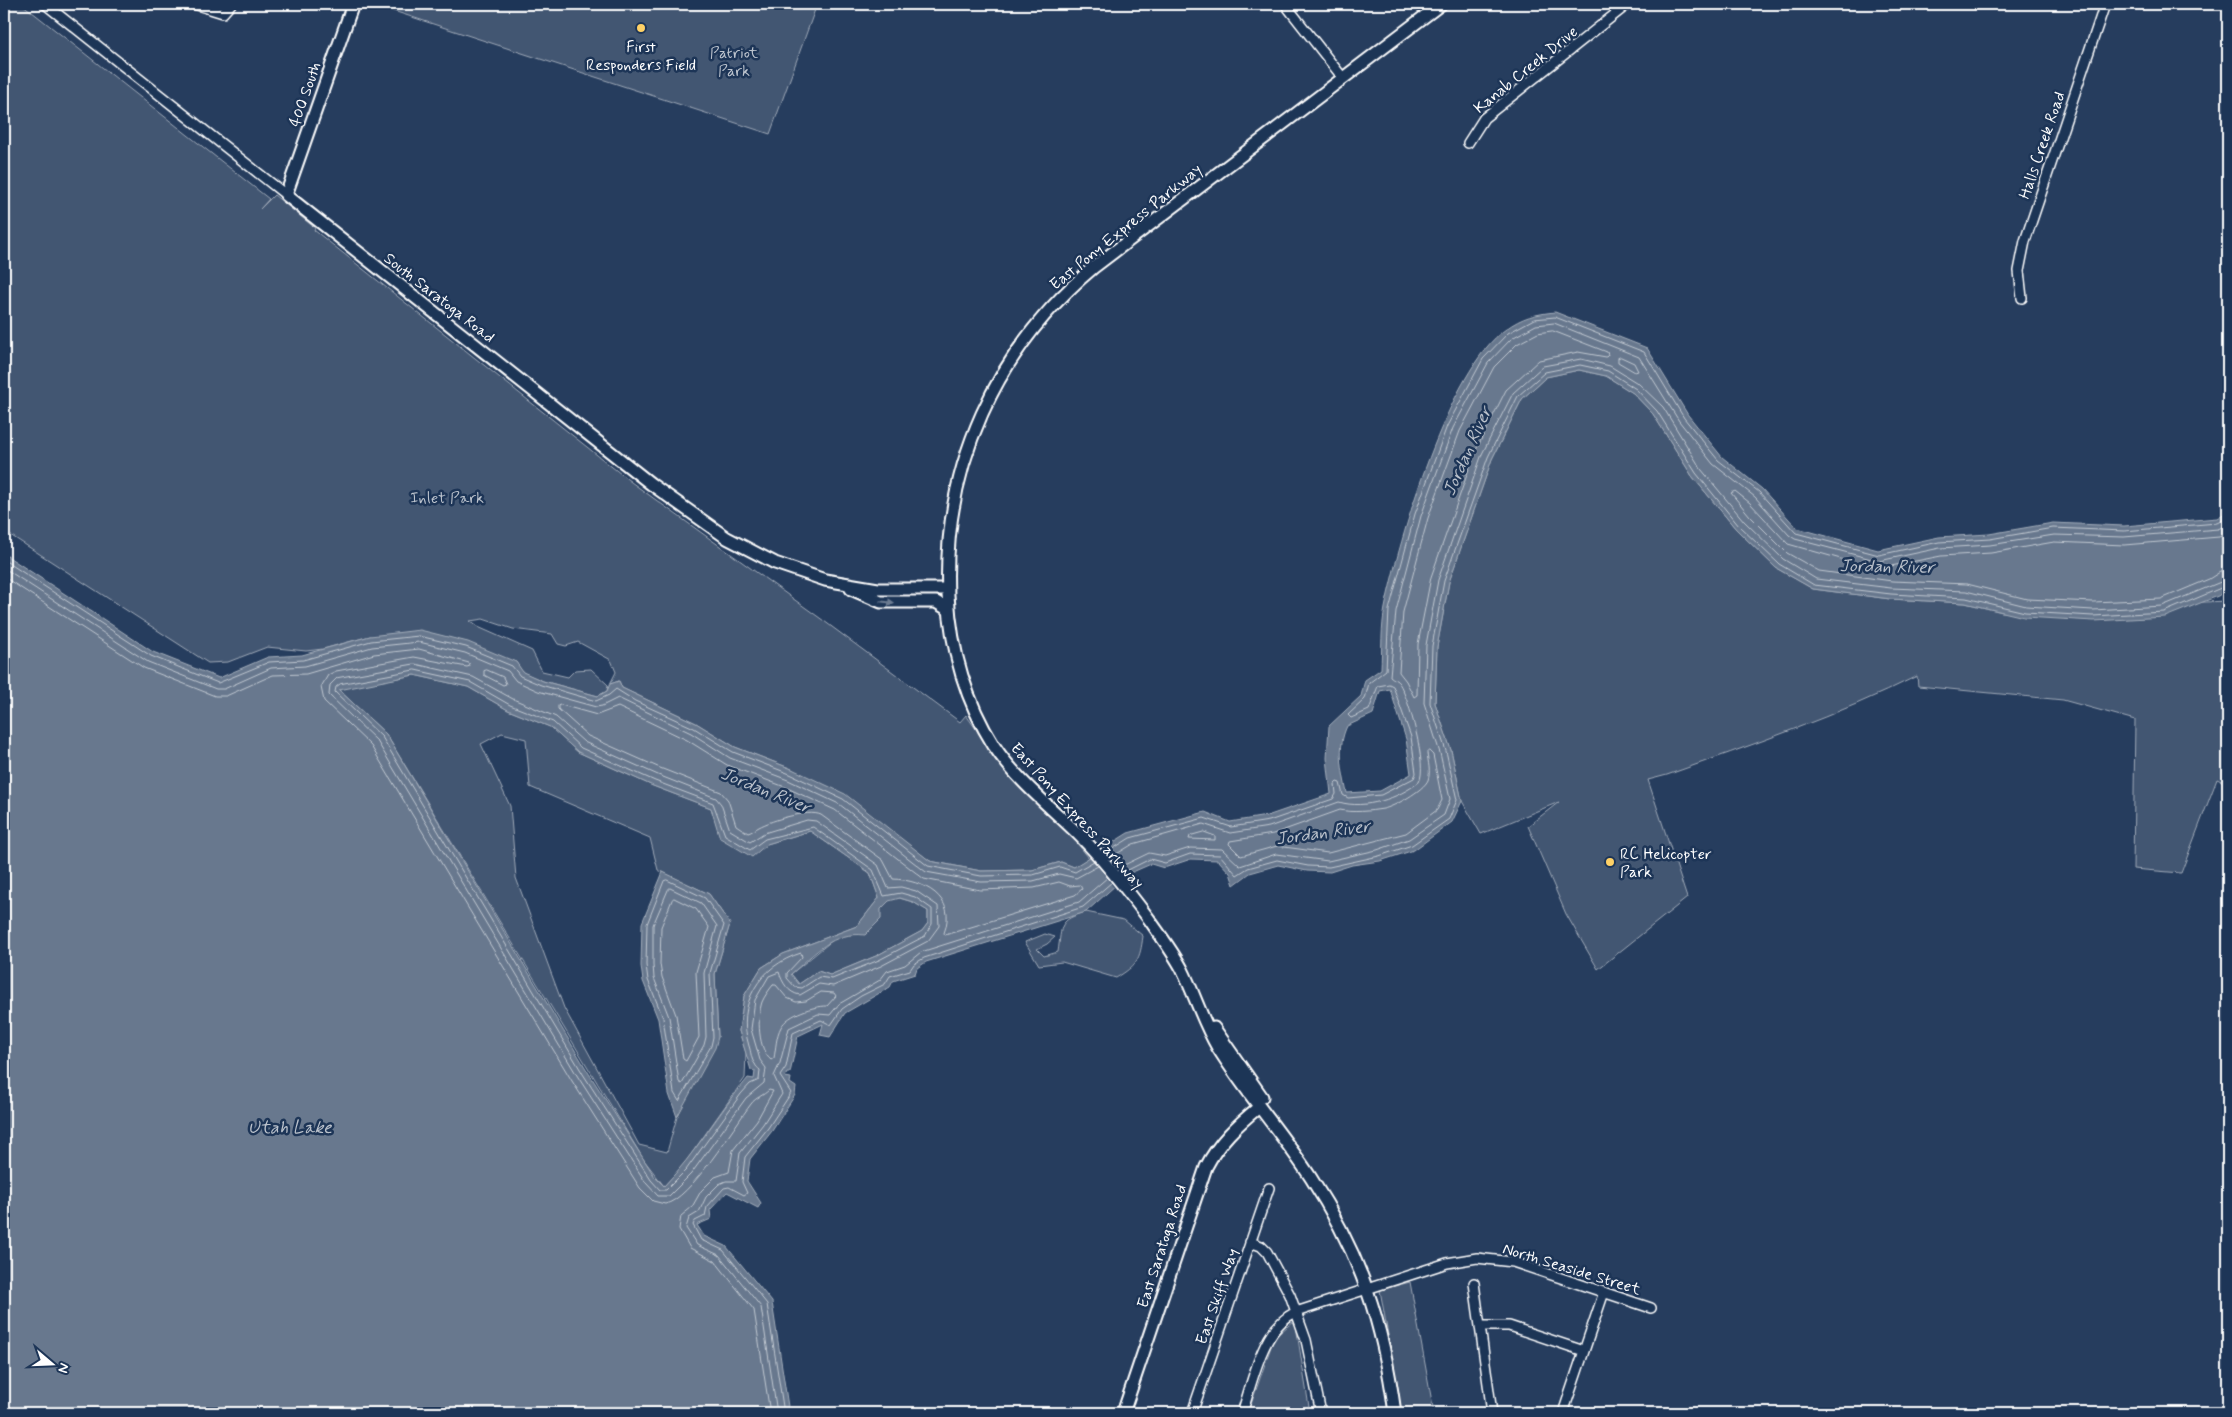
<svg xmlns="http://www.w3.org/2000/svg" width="2232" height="1417" viewBox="0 0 2232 1417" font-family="Mynerve,sans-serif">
	<rect width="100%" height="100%" fill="#263d5e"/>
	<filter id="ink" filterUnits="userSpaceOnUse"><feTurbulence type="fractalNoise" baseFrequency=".02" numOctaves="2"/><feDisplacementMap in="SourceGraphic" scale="10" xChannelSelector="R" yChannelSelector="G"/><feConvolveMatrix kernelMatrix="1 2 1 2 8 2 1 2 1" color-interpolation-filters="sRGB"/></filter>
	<g filter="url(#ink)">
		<path fill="#425672" stroke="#a0aab8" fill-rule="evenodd" d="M4,4H22L269,199L260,209L274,195L315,228L314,230L631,482L824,621L960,722L966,715L1012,780L1072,837L1089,858L1074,867L1061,862L1032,870L981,871L930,861L892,832L792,769L735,747L696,723L622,688L619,681L610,684L616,672L611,660L578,642L566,646L558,644L552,634L513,629L483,619L470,621L478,627L532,651L542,671L568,677L575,670L591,669L608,685L607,691L598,696L543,681L522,672L516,662L370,636L323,649L306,651L267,647L228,662L208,663L4,531Z
			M372,4H817L770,134Z
			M1579,370L1606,376L1633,393L1653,414L1692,476L1736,529L1776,568L1813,589L1890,599L1965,603L2002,612L2226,601L2228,599V784L2217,779L2181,873L2133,869L2135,720L2063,700L1918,686L1917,676C1837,716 1751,745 1667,775L1648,780L1687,898L1598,969L1566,914L1528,826L1559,802L1481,834L1462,801L1451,750L1435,703L1437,647L1449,582L1492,459L1522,399L1546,377Z
			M414,675L468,687L508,710L550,727L578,752L653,786L711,808L721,838L767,844L810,831L870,873L879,898L857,926L783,954L761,968L744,996L739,1031L746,1053L745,1078L682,1167L664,1186L644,1160L386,734L338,689ZM502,733L526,739L530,787L650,838L658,870L709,894L730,924L715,974L718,1037L677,1117L667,1152L639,1145L564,1008L516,878L510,806L481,744Z
			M899,898L913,902L928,911V923L922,931L876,956L830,975L818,971L799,984L791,974L834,939L851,933L889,900Z
			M1086,912L1124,920L1143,936C1140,960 1137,965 1116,978L1062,962L1039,965L1025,942L1045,934L1055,937L1047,944L1037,949L1044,956L1058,952C1062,925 1058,920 1086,912Z
			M1410,1282L1434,1413H1402L1380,1290Z
			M1295,1320L1310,1413H1248L1274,1338Z"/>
		<path fill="#67788e" stroke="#a4aebb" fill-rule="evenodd" d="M1555,312L1647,348L1688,415L1722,457L1762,489L1797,528L1878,550L1939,537L1989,534L2053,523L2124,526L2217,518L2228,511V589L2218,596L2165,617L2094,621L2024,617L1965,603L1890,599L1813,589L1776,568L1736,529L1692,476L1653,414L1633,393L1606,376L1579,370L1546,377L1522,399L1492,459L1449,582L1437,647L1435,703L1451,750L1462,801L1452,822L1414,850L1380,861L1352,865L1330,872L1307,871L1278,865L1250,873L1234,885L1230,873L1218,860L1191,859L1164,868L1151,864L1128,874L1086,912L926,962L917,968L915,974L893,981L890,987L845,1013L830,1037L820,1035L823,1024L798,1036L790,1073H787L785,1077L791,1078L790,1083L796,1087L795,1095L772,1131L750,1159L747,1181L761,1203L758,1208L727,1192L710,1210L711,1219L697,1225L704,1236L726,1246L772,1302L789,1413H4V554L153,652L219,678L268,657L302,655L370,636L420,630L468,642L516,662L523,672L543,681L598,696L607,691L610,684L619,681L622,688L696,723L735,747L792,769L845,794L930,861L981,871L1032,870L1061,862L1074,867L1128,833L1205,812L1230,822L1267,816L1331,794L1327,758L1329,726L1361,696L1365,680L1381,669C1382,649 1381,628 1385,608C1399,540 1449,368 1506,329C1522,317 1536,314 1555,312ZM414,675L468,687L508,710L550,727L578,752L653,786L711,808L720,838L752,857L767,844L810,831L870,873L879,898L857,926L783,954L761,968L744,996L739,1031L751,1070L755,1071L754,1079L748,1078C718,1113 696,1153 664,1186L655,1177L588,1072L386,734L339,690ZM1390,689L1406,739L1411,774L1380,791L1347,793C1342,770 1337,747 1347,726L1373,714L1380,691ZM900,898L913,902L928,911V923L922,931L876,956L830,975L818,971L799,984L791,974C814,954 833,931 865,935L881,919V909L889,901Z
			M663,872L709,894L730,924L715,974L718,1037L715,1048L677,1117L669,1094L658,1019L643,981L641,966L642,923Z"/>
		<path fill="#263d5e" d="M1101,847L1127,879L1115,889L1089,855Z"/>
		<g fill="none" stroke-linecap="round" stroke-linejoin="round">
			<path stroke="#c2c9d2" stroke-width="1" d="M1553,331L1607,352L1608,355L1606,357L1578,352L1539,360L1506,390L1475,452L1431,577L1418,644L1417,695L1414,697L1406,681L1399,672L1403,612L1428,518L1460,431L1494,367L1517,344L1538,333Z
				M1621,357L1634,363L1638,371L1635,372L1618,362V358Z
				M2228,533L2219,537L2124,545L2054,542L1991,553L1941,556L1876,569L1788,544L1750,503L1735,491L1731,493L1750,516L1787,553L1819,571L1892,581L1967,584L2027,599L2093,602L2161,599L2209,579L2220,572L2228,571
				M4,560L151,656L218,683L269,662L303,660L371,641L419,636L466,647L512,666L520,676L541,685L596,701L609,695L616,689L635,701L694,728L733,752L790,774L843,799L928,866L981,876L1033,875L1060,867L1075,872L1094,861
				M4,568L148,662L216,689H224L271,668L305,666L372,647L419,642L465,653L508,671L516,681L538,691L596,707L602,706L618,698L691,733L730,758L788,780L839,804L926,872L981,882L1033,881L1059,874L1076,878L1098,866
				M4,577L144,668L215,696H226L273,675L306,674L374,654L419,649L469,663L470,666L467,667L414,657L336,671L328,675L321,687L324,701L371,746L572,1081L640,1188L653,1201L665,1204C690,1200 734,1126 751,1104C756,1097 763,1096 769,1090L773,1091L757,1120L733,1150L729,1172L715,1177L701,1191L692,1207L681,1216L679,1229L690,1248L715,1261L754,1310L770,1413
				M415,664L473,677L513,699L556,717L584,742L658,775L716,798L721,804L730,830L750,842L764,833L807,820L816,821L878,865L888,888L901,887L916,891L938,906L939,926L928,941L881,966L833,986L819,984L800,995C788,993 782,982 779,972L769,976L755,1000L751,1029L760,1060L766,1068L764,1083L746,1098L691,1174L669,1196H658L646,1183L578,1077L377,741L329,695L330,685L337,678Z
				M415,670L470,682L510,705L553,722L581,748L655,781L713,803L725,835L750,850L765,839L813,827L873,870L884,896L901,893L915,897L932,909V924L925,936L879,960L832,979L819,977L802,988L795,987L787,978V973L802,957L801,953C759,966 736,1004 749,1046C751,1051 751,1060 755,1064C756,1067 758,1068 760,1070L759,1080L750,1084L741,1094L686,1170L666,1190H660L651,1180L583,1074L382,737L335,692L336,687L340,684Z
				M487,670L503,677L506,684L503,685L484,675V671Z
				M561,705L597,715L618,707L687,740L727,765L785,787L835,810L924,879L980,890L1034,888L1059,882L1070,886L1080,885L1082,889L1075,895L945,935L944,933C958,897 923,880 893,879L883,860L821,815C808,809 772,820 759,827C755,829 752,832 748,833L736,825L728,800L721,792L660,768L588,736L558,709V706Z
				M1429,751L1433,755L1442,800L1437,810L1406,833L1328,853L1277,846L1241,856L1229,844L1230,841L1273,834L1340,810C1353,813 1370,811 1383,809C1394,807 1424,790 1428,780C1431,772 1428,762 1427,753Z
				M1204,832L1215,836V840L1189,839L1190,836Z
				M1106,853L1130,838L1204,818L1231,827L1269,821L1333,799L1336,794L1335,784L1337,782L1340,783L1343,795L1348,798L1381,795L1414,778L1416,773L1411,737L1393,686L1389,684L1378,686L1369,710L1351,718L1348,715L1365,699L1369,683L1386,670L1389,610L1415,514L1447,426L1483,359L1508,333L1534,319L1555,317L1644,352L1684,418L1718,460L1759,492L1796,533L1879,555L1939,542L1990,539L2053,528L2124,531L2217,523L2228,517
				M1110,858L1133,844L1203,824L1230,833L1269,827L1339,802C1365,810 1399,798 1419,782C1428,767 1409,698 1399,683C1397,680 1393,679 1390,676L1396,611L1421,516L1453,428L1488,363L1512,338L1536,325L1554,323L1639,357L1679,421L1713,464L1755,497L1789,535L1795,539L1879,561L1940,548L1990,545L2054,535L2124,537L2218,529L2228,524
				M1118,868L1149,853L1165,856L1190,848L1222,849L1240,866L1276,854L1328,861L1377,850L1409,839L1444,815L1450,799L1440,753L1424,703L1426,645L1438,580L1482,454L1513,393L1543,366L1581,359L1610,366L1639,384L1663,407L1701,469L1744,521L1783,559L1816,579L1891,588L1966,591L2026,606L2093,610L2162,606L2228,579
				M1122,873L1150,859L1165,863L1190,854L1220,855L1237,875L1248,868L1277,860L1308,866L1329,867L1379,856L1412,845L1449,819L1457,800L1446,751L1430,703L1432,646L1444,581L1488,457L1518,396L1545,372L1580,365L1608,371L1636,389L1657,411L1696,473L1739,526L1779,564L1814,585L1891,594L1966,598L2025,612L2093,616L2164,612L2228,585
				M667,880L705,898L724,925L710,973L713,1037L711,1046L679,1101L674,1093L663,1018L648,980L646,965L647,924L664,881Z
				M670,888L701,903L717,926L704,973L706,1037L704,1045L682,1084L679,1082L669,1017L654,978L653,965V925L668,890Z
				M674,898L696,909L709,927L696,972L699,1037L686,1061L683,1059L676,1015L662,977L660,964L661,927L672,900Z
				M773,985H776L787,998L796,1002L806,1001L821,992L834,993L836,996L827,1006C814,1006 788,1014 781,1027C776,1036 776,1048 774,1058L771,1060C758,1050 757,1017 762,1002C764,997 769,990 773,985Z
				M777,1413L761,1307L719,1255L697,1245L686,1228L689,1218L699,1212L706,1197L719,1184L726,1181H736L740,1153L763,1124L782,1094L774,1076L780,1063L789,1028L818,1014L830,1015L839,1004L880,980L887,971L905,965L921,952L1079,902L1108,877
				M784,1413L767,1304L723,1250L701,1240L693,1225L695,1221L705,1216L707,1207L724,1188L729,1187L744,1195L747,1193L742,1182L745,1157L768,1128L791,1093L780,1076L786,1067L793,1033L821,1020L831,1025L842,1009L861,996L885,984L890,976L910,970L914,964L924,958L1083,907L1112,882"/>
			<defs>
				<path id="street" d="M45,4L286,195
					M194,4L223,13L231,4
					M1285,4L1343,78
					M1468,143L1484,118L1628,4
					M2022,298L2019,271L2025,241L2105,4
					M1250,1242L1261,1246L1267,1252L1290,1295L1306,1340L1321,1413
					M1474,1283L1492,1413
					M1480,1326H1509L1584,1351
					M1192,1413L1269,1188
					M1242,1413C1253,1381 1262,1327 1296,1312L1447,1263L1477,1258L1513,1262L1651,1308
					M1563,1413L1604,1292"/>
				<path id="secondary" d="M353,4L286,195L651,484L727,538L775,563L825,580L878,589H948
					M851,589L881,602H936L949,610
					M1214,1028L1262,1097
					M1123,1413L1206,1167C1219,1142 1237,1125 1259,1107
					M1395,1413C1383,1323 1361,1255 1311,1178C1282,1133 1246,1093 1218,1048C1203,1023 1195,995 1182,969C1173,952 1160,935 1149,919C1128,891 1106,862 1081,837C1051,807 1018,782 994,746C965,700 951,648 948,595C942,467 996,349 1094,267L1441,4"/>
			</defs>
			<use href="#street" stroke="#fff" stroke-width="12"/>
			<use href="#secondary" stroke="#fff" stroke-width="15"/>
			<use href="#street" stroke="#1d3557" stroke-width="9"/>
			<use href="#secondary" stroke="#1d3557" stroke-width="11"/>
		</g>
		<defs><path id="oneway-solid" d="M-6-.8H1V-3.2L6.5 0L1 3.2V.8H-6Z" transform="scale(1.25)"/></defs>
		<use fill="#6c7c92" href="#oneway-solid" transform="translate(887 602) rotate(6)"/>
	</g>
	<g fill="#ffd166" stroke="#1d3557" stroke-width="2">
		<circle cx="641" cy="28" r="5"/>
		<circle cx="1610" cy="862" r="5"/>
	</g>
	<g text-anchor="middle" stroke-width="5" stroke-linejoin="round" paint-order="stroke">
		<g font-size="16" fill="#fff" stroke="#1d3557">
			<text x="641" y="52">First<tspan x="641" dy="18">Responders Field</tspan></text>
			<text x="1620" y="859" text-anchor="start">RC Helicopter<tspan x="1620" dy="18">Park</tspan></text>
		</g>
		<g font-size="16" fill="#bdc4ce" stroke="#1d3557">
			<text x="734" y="58">Patriot<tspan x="734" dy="18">Park</tspan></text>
			<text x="447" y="503">Inlet Park</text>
		</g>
		<g font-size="16" fill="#fff" stroke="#1d3557">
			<text transform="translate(1525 69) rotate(-39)" y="6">Kanab Creek Drive</text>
			<text transform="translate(304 94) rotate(-71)" y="6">400 South</text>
			<text transform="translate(2041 145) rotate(-71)" y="6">Halls Creek Road</text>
			<text transform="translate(1125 226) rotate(-39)" y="6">East Pony Express Parkway</text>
			<text transform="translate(440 297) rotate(38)" y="6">South Saratoga Road</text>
			<text transform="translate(1078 815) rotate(48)" y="6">East Pony Express Parkway</text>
			<text transform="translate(1161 1246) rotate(-72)" y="6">East Saratoga Road</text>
			<text transform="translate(1572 1268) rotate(17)" y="6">North Seaside Street</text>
			<text transform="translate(1216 1296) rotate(-71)" y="6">East Skiff Way</text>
		</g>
		<g font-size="18" font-style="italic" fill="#bbc2cc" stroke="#1d3557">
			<text transform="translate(1467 451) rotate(-66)" y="6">Jordan River</text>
			<text transform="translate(1887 566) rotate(1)" y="6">Jordan River</text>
			<text transform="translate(766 790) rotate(22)" y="6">Jordan River</text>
			<text transform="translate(1323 832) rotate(-8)" y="6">Jordan River</text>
			<text x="290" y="1133">Utah Lake</text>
		</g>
	</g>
	<rect width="2232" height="1417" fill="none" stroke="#1d3557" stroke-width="20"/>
	<rect x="10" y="10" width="2212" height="1397" fill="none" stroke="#fff" stroke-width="2" filter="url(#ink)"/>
	<g transform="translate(52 1364) rotate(109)" stroke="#1d3557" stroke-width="4" paint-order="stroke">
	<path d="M0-4L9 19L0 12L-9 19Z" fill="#ffffff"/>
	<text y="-8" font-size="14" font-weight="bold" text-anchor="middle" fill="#ffffff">N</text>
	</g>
</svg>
